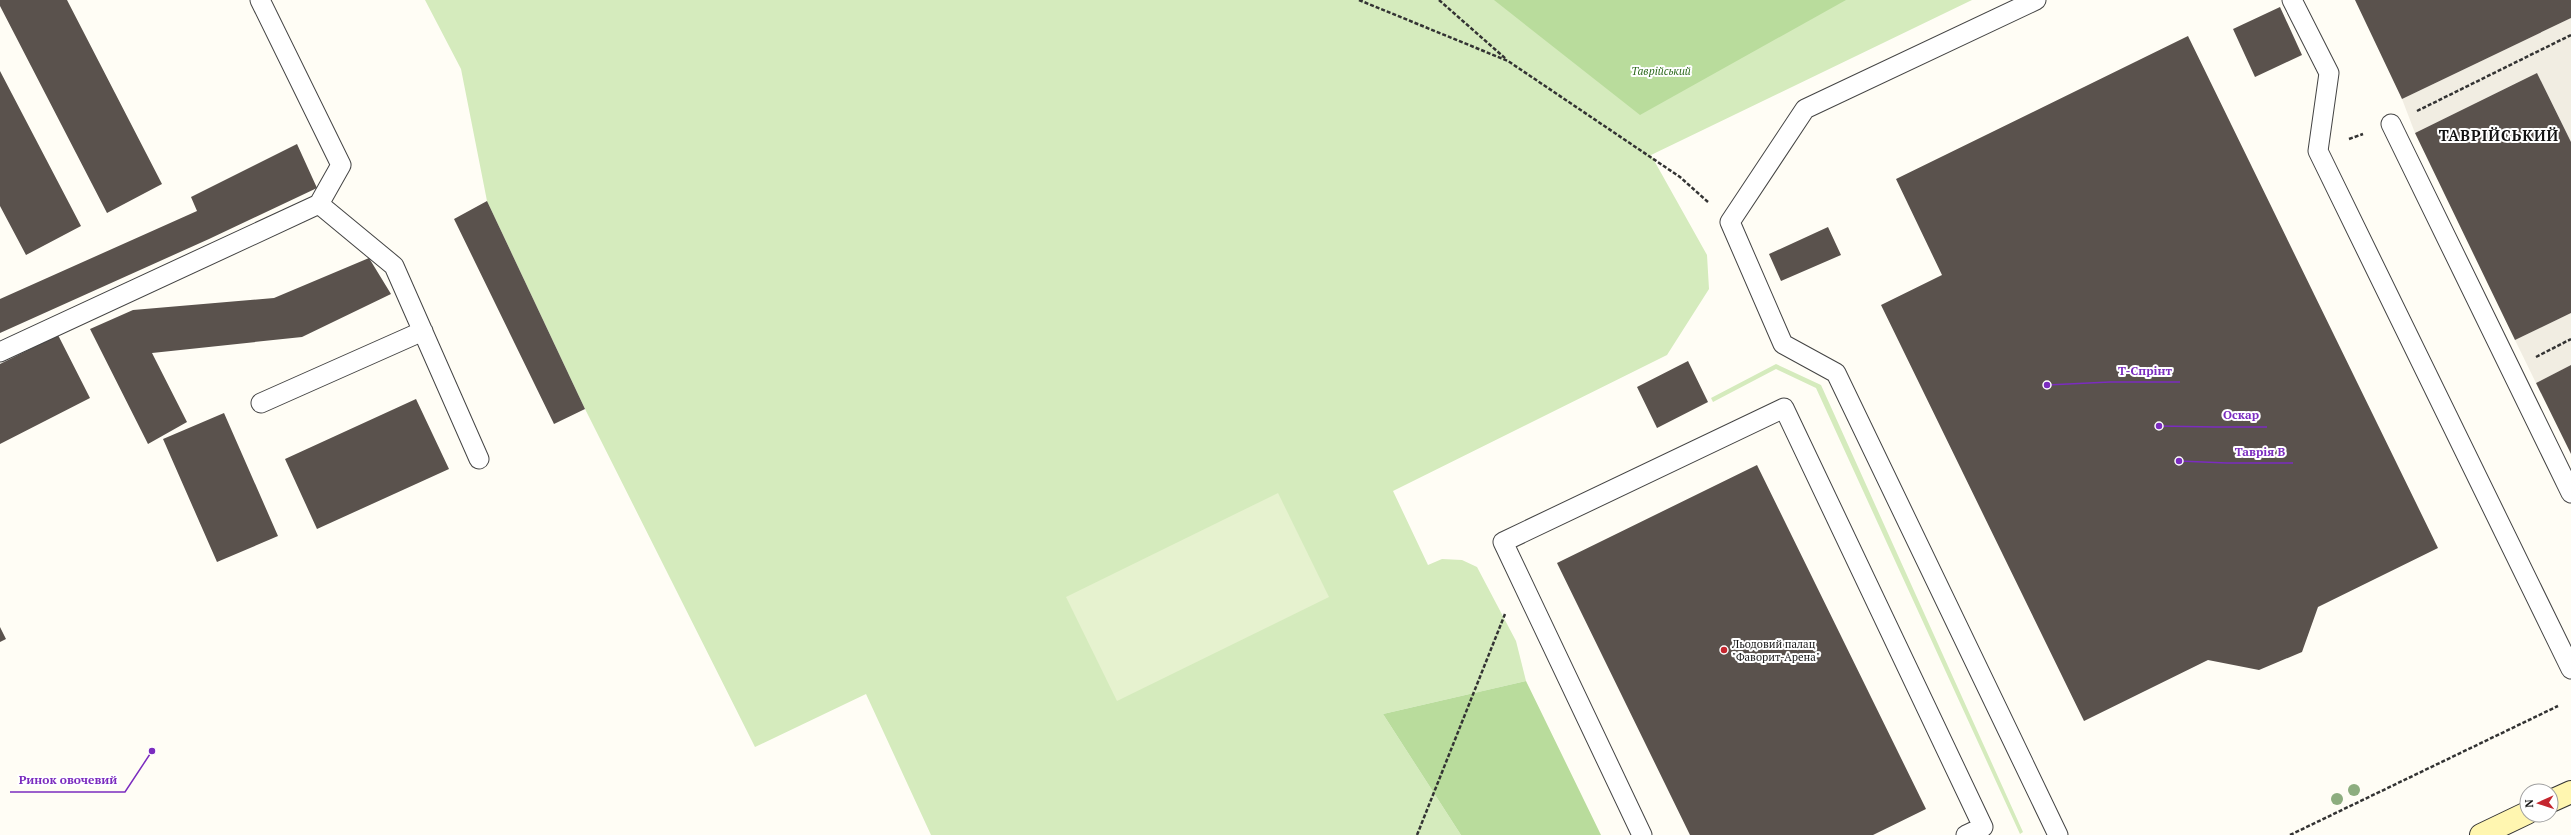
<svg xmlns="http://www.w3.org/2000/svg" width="2571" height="835" viewBox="0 0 2571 835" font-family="'PT Serif',serif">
	<rect width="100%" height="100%" fill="#fffdf5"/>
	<path fill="#d5ebbd" d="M425,0H1972L1651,155L1707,255L1709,289L1667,355L1393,491L1428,565L1442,559L1462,560L1477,567L1516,641L1526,681L1383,714L1461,835H931L866,694L755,747L585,409L487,201L461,69Z
		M1776,364L1821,385L2023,832L2020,834L1816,388L1776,369L1713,402L1711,398Z"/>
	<path fill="#b9dc9c" d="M1494,0H1846L1640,115Z
		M1526,681L1601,835H1461L1383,714Z"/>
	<path fill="#e6f2cf" d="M1278,493L1329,597L1117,701L1066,597Z"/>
	<path fill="#f1ede2" d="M2571,18V142L2537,73L2415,133L2402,99Z
		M2571,313V365L2536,383L2515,340Z"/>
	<path fill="#5a524d" d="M0,0H67L162,184L107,213L0,6Z
		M2355,0H2571V18L2402,99Z
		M2280,7L2302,55L2255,77L2233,29Z
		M2188,36L2438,548L2318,607L2302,652L2259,670L2208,660L2084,721L1881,305L1942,275L1896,179Z
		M0,71L81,226L26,255L0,206Z
		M2537,73L2571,142V313L2515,340L2415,133Z
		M297,144L317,188L209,239L0,333V299L197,211L191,197Z
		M487,201L585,409L554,424L454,219Z
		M1828,227L1841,255L1781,281L1769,254Z
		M369,258L391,294L302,337L152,353L187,422L148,444L90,329L133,310L274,298Z
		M58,335L90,398L0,444V364Z
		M1688,361L1708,402L1657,428L1637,387Z
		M2571,365V454L2536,383Z
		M416,399L449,469L317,529L285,459Z
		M224,413L278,536L217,562L163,439Z
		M1757,465L1926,809L1873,835H1690L1557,563Z
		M0,627L6,639L0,642Z"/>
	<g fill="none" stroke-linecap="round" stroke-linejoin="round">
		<defs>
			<path id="lane" d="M2036,0L1805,109L1730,222L1783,344L1836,373L2058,835
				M2292,0L2329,73L2318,151L2571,669
				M2391,124L2571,493
				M319,204L394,266L479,459
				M0,352L319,204L341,165L260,0
				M261,403L423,331
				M1642,835L1503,542L1784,408L1983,827L1966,835"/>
			<path id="secondary" d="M2551,801L2571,792
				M2481,835L2527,813"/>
		</defs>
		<use href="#lane" stroke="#444" stroke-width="21"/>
		<use href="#secondary" stroke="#333" stroke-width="24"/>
		<path stroke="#333" stroke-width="2.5" stroke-dasharray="4 2" stroke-linecap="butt" d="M1359,0L1508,61L1680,177L1708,202
			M1439,0L1506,59
			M2417,111L2571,35
			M2349,139L2363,134
			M2536,357L2571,339
			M1417,835L1505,614
			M2290,835L2558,706"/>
		<use href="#lane" stroke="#fff" stroke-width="19"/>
		<use href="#secondary" stroke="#fff6b0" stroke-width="22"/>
	</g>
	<g fill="#8dad7f">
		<circle cx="2354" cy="790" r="6"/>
		<circle cx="2337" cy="799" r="6"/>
	</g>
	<circle fill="#c4262e" stroke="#fff" stroke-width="1.5" cx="1724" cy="650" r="4"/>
	<g text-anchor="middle" stroke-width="4" stroke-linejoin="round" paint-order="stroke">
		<g font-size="11" font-style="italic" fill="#2f6b1f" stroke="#fff">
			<text x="1661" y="75">Таврійський</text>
		</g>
		<g font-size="11" fill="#111" stroke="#fff" text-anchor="start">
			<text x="1732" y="648">Льодовий палац<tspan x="1732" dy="13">"Фаворит-Арена"</tspan></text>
		</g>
		<g font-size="15" font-weight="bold" letter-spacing="1" fill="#111" stroke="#fff">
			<text x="2499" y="141">ТАВРІЙСЬКИЙ</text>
		</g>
	</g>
	<path fill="none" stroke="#7b2cbf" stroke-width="1.5" d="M2047 385L2110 382H2180M2159 426L2215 427H2267M2179 461L2227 463H2293M152 751L125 792H10"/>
	<g fill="#7b2cbf" stroke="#fff" stroke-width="1.5">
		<circle cx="2047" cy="385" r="4"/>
		<circle cx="2159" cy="426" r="4"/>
		<circle cx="2179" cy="461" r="4"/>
		<circle cx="152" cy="751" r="4"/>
	</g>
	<g font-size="12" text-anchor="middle" font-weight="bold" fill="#7b2cbf" stroke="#fff" stroke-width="4" stroke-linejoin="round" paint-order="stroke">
		<text x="2145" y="375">Т-Спрінт</text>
		<text x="2241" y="419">Оскар</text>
		<text x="2260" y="456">Таврія В</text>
		<text x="68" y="784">Ринок овочевий</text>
	</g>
	<g transform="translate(2539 803) rotate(267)"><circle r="19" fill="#ffffff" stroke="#a0a0a0"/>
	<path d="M0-3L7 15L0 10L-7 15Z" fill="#c4262e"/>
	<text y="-6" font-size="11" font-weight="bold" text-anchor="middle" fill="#111111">N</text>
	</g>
</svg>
